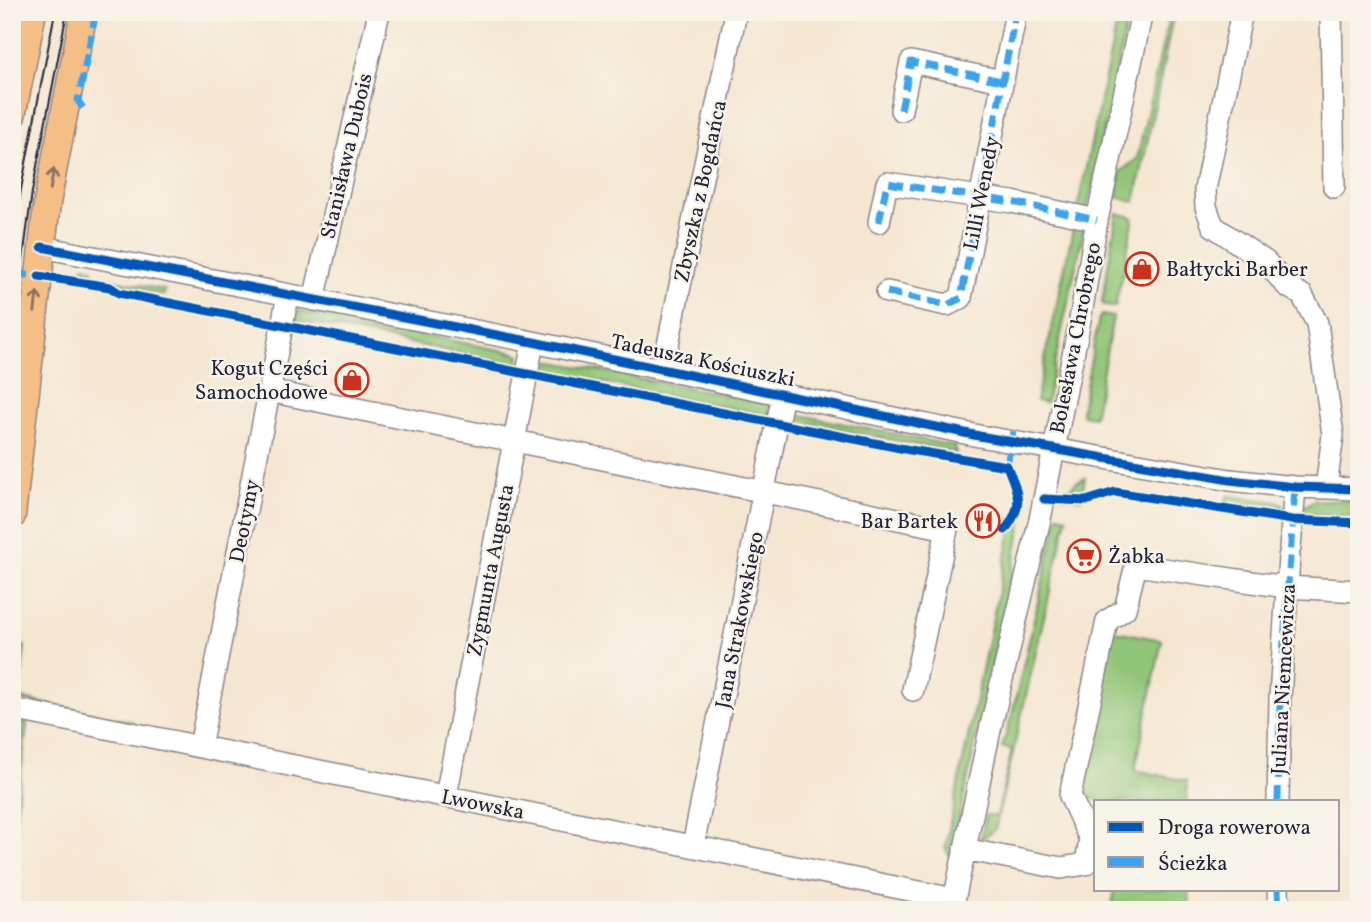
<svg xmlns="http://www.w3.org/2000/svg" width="1371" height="922" viewBox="0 0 1371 922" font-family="Vollkorn,serif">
	<rect width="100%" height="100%" fill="#f7f3e8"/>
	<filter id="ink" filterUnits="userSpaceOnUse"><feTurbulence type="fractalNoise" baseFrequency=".0143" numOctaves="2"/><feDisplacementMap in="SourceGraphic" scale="14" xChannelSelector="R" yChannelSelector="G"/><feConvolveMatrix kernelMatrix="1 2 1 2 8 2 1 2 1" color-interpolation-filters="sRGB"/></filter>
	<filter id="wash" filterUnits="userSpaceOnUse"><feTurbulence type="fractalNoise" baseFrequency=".00686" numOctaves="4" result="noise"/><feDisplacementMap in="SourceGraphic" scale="28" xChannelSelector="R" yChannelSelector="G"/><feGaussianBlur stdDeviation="1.57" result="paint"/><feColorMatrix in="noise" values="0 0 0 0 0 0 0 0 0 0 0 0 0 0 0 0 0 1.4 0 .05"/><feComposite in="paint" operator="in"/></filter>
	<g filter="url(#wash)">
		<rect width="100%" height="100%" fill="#f5e6d1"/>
		<path fill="#91c576" stroke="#5a7458" stroke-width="2" d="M1119,12H1129L1087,210H1077Z
			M1170,12H1174L1135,202L1117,197L1120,172L1137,159Z
			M1117,213L1132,217L1133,223L1115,307L1105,306L1102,302Z
			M1074,224L1082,225L1084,229L1046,403L1036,401Z
			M84,266L92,268L94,276L165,290L164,295L81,279Z
			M299,311L515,353L520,355L519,365L295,320Z
			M1102,315L1113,317L1094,417L1083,415L1081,411L1099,318Z
			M544,360L764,402L771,405V416L540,370Z
			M791,413L954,446L956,453L785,418Z
			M1085,478L1081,499L1063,496L1076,482Z
			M1227,496L1279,502L1283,506L1285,512L1225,505Z
			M1315,500L1359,501V517L1301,514L1303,507Z
			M1021,509H1025L951,857L945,848L1011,531L1018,520Z
			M1058,515L1067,517L995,830L980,840L986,815L997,816L1012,750L1002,747L1012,715Z
			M1110,630L1162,640L1135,770L1187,781V801H1103L1079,796Z
			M16,645L25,646L19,698L134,722L133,725L19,700L16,694Z
			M22,722L27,723L12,851V803Z
			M1115,889H1189L1190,910H1111Z"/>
	</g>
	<g filter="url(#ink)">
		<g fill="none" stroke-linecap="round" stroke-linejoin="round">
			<defs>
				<path id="minor" d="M1242,12L1205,189L1206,207L1213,226L1266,262L1287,286L1302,295L1317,323L1333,435L1326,488
					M1331,12L1334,187
					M901,110L911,62L1002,81
					M879,222L887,183L1012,202L1097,220
					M42,247L533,342L979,436L1230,480L1295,487L1359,489
					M887,292L947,305L961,298L1016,12
					M314,300L379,12
					M663,369L736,12
					M269,391L947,529L913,690
					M1290,548L1295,487
					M12,709L954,899
					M200,747L288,295
					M446,796L533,342
					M1278,801L1280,698L1289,557
					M693,846L783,394
					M964,849L1061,868L1086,864L1090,839L1070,796L1107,621L1125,609L1136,565L1286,587L1359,591
					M1278,889L1279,910
					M952,910L990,730L1040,519L1080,320L1097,220L1142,12"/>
				<path id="major" d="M12,116L33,12
					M12,516L47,203L84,12"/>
			</defs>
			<use href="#minor" stroke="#8c8486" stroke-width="24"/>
			<use href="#major" stroke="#8c8486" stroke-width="29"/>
			<use href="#minor" stroke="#fff" stroke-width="21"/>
			<use href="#major" stroke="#f5be86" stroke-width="26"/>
			<path stroke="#22223b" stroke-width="2" d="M12,249L21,189L55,12
				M12,341L32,192L67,12"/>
			<path stroke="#3ea2ec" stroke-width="7" stroke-dasharray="14 7" stroke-linecap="butt" d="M83,108L78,101L96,12
				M901,110L911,62L1002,81
				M879,222L887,183L1012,202L1097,220
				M20,274L29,275
				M887,292L947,305L961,298L1016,12
				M1007,466L1014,426
				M1278,801L1280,698L1295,487
				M1278,889L1279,910"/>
			<defs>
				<path id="cycleway" d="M42,247L533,342L979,436L1230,480L1295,487L1359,489
					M39,276L110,287L119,293L910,450L1007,466C1018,493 1025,505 1005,530
					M1044,499L1086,501L1115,492L1292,520L1359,523"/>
			</defs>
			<use href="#cycleway" stroke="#f7f3e8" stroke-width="13"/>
			<use href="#cycleway" stroke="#0057b8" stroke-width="9"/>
		</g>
		<defs><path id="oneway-shaft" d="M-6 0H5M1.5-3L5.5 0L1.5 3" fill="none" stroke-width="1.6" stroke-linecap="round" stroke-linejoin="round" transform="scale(1.75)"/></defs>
		<g stroke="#8c7060">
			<use href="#oneway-shaft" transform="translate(52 179) rotate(-80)"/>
			<use href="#oneway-shaft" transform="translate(36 302) rotate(-83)"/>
		</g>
	</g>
	<defs>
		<symbol id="shop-ring" viewBox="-11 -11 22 22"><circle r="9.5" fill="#f7f3e8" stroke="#c8321e" stroke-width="1.5"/><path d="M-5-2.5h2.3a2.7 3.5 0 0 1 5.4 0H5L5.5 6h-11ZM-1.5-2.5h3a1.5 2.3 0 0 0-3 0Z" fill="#c8321e"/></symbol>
		<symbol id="restaurant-ring" viewBox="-11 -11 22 22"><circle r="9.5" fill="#f7f3e8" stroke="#c8321e" stroke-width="1.5"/><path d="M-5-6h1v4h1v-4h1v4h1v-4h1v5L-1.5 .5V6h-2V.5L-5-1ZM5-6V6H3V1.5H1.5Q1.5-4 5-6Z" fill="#c8321e"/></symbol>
		<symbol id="supermarket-ring" viewBox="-11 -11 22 22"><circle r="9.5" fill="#f7f3e8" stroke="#c8321e" stroke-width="1.5"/><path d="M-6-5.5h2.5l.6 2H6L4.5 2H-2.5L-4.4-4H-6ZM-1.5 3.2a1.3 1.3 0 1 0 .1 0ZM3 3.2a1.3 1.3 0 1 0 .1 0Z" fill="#c8321e"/></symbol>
	</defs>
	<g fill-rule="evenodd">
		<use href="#shop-ring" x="1123" y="250" width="38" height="38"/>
		<use href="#shop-ring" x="333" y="361" width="38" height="38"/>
		<use href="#restaurant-ring" x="964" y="502" width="38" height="38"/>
		<use href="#supermarket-ring" x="1065" y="537" width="38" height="38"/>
	</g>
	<g text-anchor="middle" stroke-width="5" stroke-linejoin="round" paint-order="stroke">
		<g font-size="21" fill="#22223b" stroke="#f7f3e8">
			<text transform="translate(346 156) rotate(-77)" y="7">Stanisława Dubois</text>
			<text transform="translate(700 191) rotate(-78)" y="7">Zbyszka z Bogdańca</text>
			<text transform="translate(981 193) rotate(-79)" y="7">Lilli Wenedy</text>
			<text transform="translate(1075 338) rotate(-79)" y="7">Bolesława Chrobrego</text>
			<text transform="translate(703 360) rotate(12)" y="7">Tadeusza Kościuszki</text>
			<text transform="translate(244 521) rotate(-79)" y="7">Deotymy</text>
			<text transform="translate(490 570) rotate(-79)" y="7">Zygmunta Augusta</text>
			<text transform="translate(739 620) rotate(-79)" y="7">Jana Strakowskiego</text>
			<text transform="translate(1283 679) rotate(-87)" y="7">Juliana Niemcewicza</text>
			<text transform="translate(483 804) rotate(11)" y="7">Lwowska</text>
		</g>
		<g font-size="21" fill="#22223b" stroke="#f7f3e8" text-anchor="start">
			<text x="1166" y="276">Bałtycki Barber</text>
			<text x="328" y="375" text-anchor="end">Kogut Części<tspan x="328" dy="24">Samochodowe</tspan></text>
			<text x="958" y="528" text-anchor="end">Bar Bartek</text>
			<text x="1108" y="563">Żabka</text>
		</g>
	</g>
	<rect width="1371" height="922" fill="none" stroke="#f7f3e8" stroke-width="42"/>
	<rect x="1094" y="800" width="245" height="91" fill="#f7f3e8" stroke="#a29fa3" stroke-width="2"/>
	<rect x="1108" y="822" width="35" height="10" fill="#0057b8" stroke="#a29fa3" stroke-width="2"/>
	<text x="1158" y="834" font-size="21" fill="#22223b">Droga rowerowa</text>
	<rect x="1108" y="857" width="35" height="10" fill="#3ea2ec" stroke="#a29fa3" stroke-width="2"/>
	<text x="1158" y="870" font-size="21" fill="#22223b">Ścieżka</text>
</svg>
